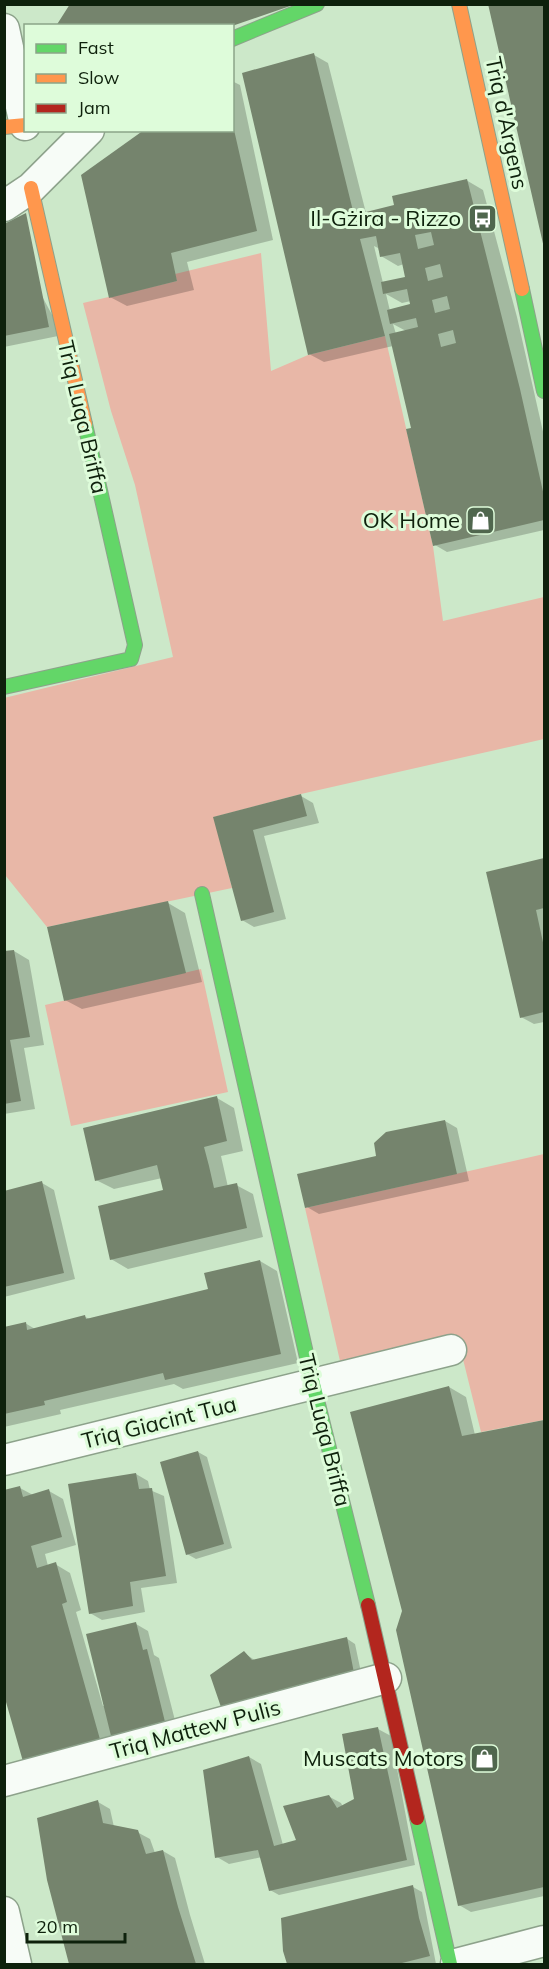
<svg xmlns="http://www.w3.org/2000/svg" width="549" height="1969" viewBox="0 0 549 1969" font-family="Mulish,sans-serif">
	<rect width="100%" height="100%" fill="#cce8c9"/>
	<path fill="#e8b7a7" d="M261,253L271,371L308,355L385,336L433,546L443,621L544,597V739L301,794L214,817L232,888L47,927L5,875L4,698L173,657L135,485L111,411L83,303L177,281L175,274Z
		M201,969L228,1092L71,1126L45,1005Z
		M544,1154V1420L481,1432L457,1335L340,1361L305,1208Z"/>
	<path fill="#0003" fill-rule="evenodd" d="M490,4H544V245Z
		M314,55L328,63L366,213L396,207L466,180L483,190L517,317L544,436V530L447,552L435,545L413,429L393,346L324,362L309,354ZM374,246L378,248L381,256L398,266L404,264L407,278L383,283ZM386,294L402,303L411,301L412,305L390,311ZM393,324L406,331L396,334Z
		M232,81L240,85L273,240L187,262L194,290L127,306L110,297L232,130Z
		M4,226L63,335L4,347Z
		M301,796L313,803L319,823L264,836L286,919L254,927L242,920L215,818Z
		M544,860V1022L534,1024L521,1017L488,873Z
		M168,903L185,913L202,982L82,1009L65,1000Z
		M14,951L29,960L44,1045L24,1048L35,1109L4,1114V953Z
		M217,1098L234,1108L243,1151L221,1156L228,1187L236,1185L253,1194L263,1237L128,1269L111,1259L165,1191L162,1178L114,1189L96,1180Z
		M445,1121L457,1128L469,1181L319,1214L307,1207L378,1157Z
		M42,1183L54,1190L75,1279L4,1297V1192Z
		M260,1261L277,1271L298,1363L183,1389L174,1384L60,1410L61,1414L4,1427V1329L25,1323L35,1329L85,1317L90,1319L210,1290Z
		M449,1387L466,1397L475,1435L544,1421V1896L471,1912L459,1905L404,1611Z
		M198,1452L207,1457L232,1548L196,1559L187,1554Z
		M136,1474L148,1481L150,1490L164,1496L177,1583L141,1588L145,1612L102,1620L90,1613Z
		M20,1488L33,1495L49,1491L63,1499L76,1545L45,1554L48,1566L55,1564L70,1573L81,1610L76,1612L103,1706H105L136,1624L148,1631L154,1655L159,1658L179,1736L40,1773Z
		M346,1638L355,1644L362,1677L232,1714L244,1653L256,1661Z
		M378,1729L391,1736L415,1865L279,1895L270,1890L262,1857L229,1864L217,1857L249,1757L261,1764L283,1845L296,1841L328,1796L341,1803L343,1807L355,1800Z
		M98,1802L110,1809L114,1827L137,1832L150,1839L155,1853L163,1851L175,1858L190,1915L205,1964H72L48,1880Z
		M413,1887L422,1892L436,1964H289L285,1950Z"/>
	<path fill="#75846d" fill-rule="evenodd" d="M70,4H296L232,26H56Z
		M488,4H544V248Z
		M314,53L354,215L394,205L392,196L467,179L520,389L544,496V520L433,546L406,429L411,428L389,334L418,327L416,318L390,324L387,310L410,304L407,289L383,294L381,282L405,277L400,253L380,257L376,236L360,239L385,336L308,355L242,73ZM431,232L434,245L418,249L415,235ZM440,264L443,277L428,281L425,268ZM447,296L450,309L435,313L432,300ZM453,330L456,343L441,347L438,334Z
		M232,121L257,231L171,253L177,281L109,298L81,175L144,130H232Z
		M26,213L49,327L4,336V224Z
		M301,794L307,816L253,830L274,912L241,921L213,817Z
		M544,858V908L536,910L544,947V1012L520,1018L486,872Z
		M168,901L186,973L64,1001L47,927Z
		M14,950L30,1037L10,1040L21,1101L4,1104V951Z
		M217,1096L227,1141L204,1147L209,1166L214,1188L237,1183L247,1228L110,1260L98,1206L163,1190L157,1165L95,1181L83,1128Z
		M445,1120L457,1174L305,1208L297,1174L376,1156L374,1143L386,1132Z
		M42,1181L64,1273L4,1287V1191Z
		M260,1260L281,1354L165,1380L163,1373L44,1401L45,1405L4,1414V1327L26,1322L27,1330L85,1315L86,1319L208,1289L204,1273Z
		M449,1386L462,1436L544,1420V1887L458,1906L396,1630L402,1611L350,1412Z
		M198,1451L224,1544L186,1555L160,1462Z
		M136,1473L139,1489L152,1488L166,1576L130,1582L133,1606L89,1614L68,1484Z
		M20,1486L23,1497L49,1489L62,1537L31,1546L37,1568L56,1562L67,1602L62,1604L101,1743L24,1765L4,1695V1490Z
		M136,1622L143,1650L147,1649L167,1730L113,1744L86,1634Z
		M347,1637L354,1673L222,1710L210,1675L244,1651L252,1660Z
		M378,1727L407,1860L269,1891L258,1850L215,1858L203,1770L249,1756L274,1846L296,1840L283,1806L329,1795L337,1808L354,1799L342,1734Z
		M98,1800L103,1823L138,1830L146,1854L163,1850L178,1907L196,1964H69L47,1880L37,1818Z
		M413,1885L419,1918L430,1956L398,1964H287L283,1951L281,1918Z"/>
	<g fill="none" stroke-linecap="round" stroke-linejoin="round">
		<defs>
			<path id="street" d="M4,29L25,125
				M4,206L31,188L89,130
				M4,1460L451,1350
				M4,1781L386,1678
				M4,1912L16,1964
				M456,1964L544,1941"/>
			<path id="fast" d="M232,39L317,4
				M522,289L544,391
				M4,687L131,659L135,645L85,424
				M202,894L313,1384L368,1605
				M417,1818L450,1964"/>
			<path id="slow" d="M459,4L522,289
				M4,127L26,125
				M31,188L85,424"/>
			<path id="jam" d="M368,1605L417,1818"/>
		</defs>
		<use href="#street" stroke="#8da28b" stroke-width="33"/>
		<use href="#fast" stroke="#8da28b" stroke-width="16"/>
		<use href="#slow" stroke="#8da28b" stroke-width="16"/>
		<use href="#jam" stroke="#8da28b" stroke-width="16"/>
		<use href="#street" stroke="#f7fcf7" stroke-width="30"/>
		<use href="#fast" stroke="#63d668" stroke-width="14"/>
		<use href="#slow" stroke="#ff974d" stroke-width="14"/>
		<use href="#jam" stroke="#b3261e" stroke-width="14"/>
	</g>
	<defs>
		<symbol id="bus-square" viewBox="-11 -11 22 22"><rect x="-9" y="-9" width="18" height="18" rx="4" fill="#50674e" stroke="#defcda"/><path d="M-5-6H5V4H4V6H2V4H-2V6H-4V4H-5ZM-3.5-4V0h7V-4ZM-3.5 1.2v1.5H-2V1.2ZM2 1.2v1.5H3.5V1.2Z" fill="#fff"/></symbol>
		<symbol id="shop-square" viewBox="-11 -11 22 22"><rect x="-9" y="-9" width="18" height="18" rx="4" fill="#50674e" stroke="#defcda"/><path d="M-5-2.5h2.3a2.7 3.5 0 0 1 5.4 0H5L5.5 6h-11ZM-1.5-2.5h3a1.5 2.3 0 0 0-3 0Z" fill="#fff"/></symbol>
	</defs>
	<g fill-rule="evenodd">
		<use href="#bus-square" x="466" y="202" width="33" height="33"/>
		<use href="#shop-square" x="464" y="504" width="33" height="33"/>
		<use href="#shop-square" x="468" y="1742" width="33" height="33"/>
	</g>
	<g text-anchor="middle" stroke-width="6" stroke-linejoin="round" paint-order="stroke">
		<g font-size="22" fill="#0e210c" stroke="#defcda">
			<text transform="translate(507 123) rotate(78)" y="8">Triq d'Argens</text>
			<text transform="translate(83 417) rotate(77)" y="8">Triq Luqa Briffa</text>
			<text transform="translate(159 1422) rotate(-14)" y="8">Triq Giacint Tua</text>
			<text transform="translate(325 1430) rotate(76)" y="8">Triq Luqa Briffa</text>
			<text transform="translate(195 1729) rotate(-15)" y="8">Triq Mattew Pulis</text>
		</g>
		<g font-size="22" fill="#0e210c" stroke="#defcda" text-anchor="end">
			<text x="461" y="226">Il-Gżira - Rizzo</text>
			<text x="460" y="528">OK Home</text>
			<text x="464" y="1766">Muscats Motors</text>
		</g>
	</g>
	<rect width="549" height="1969" fill="none" stroke="#0e210c" stroke-width="12"/>
	<rect x="24" y="24" width="210" height="108" fill="#defcda" stroke="#8ba488" stroke-width="1.5"/>
	<rect x="36" y="44" width="30" height="9" fill="#63d668" stroke="#8ba488" stroke-width="1.5"/>
	<text x="78" y="54" font-size="18" fill="#0e210c">Fast</text>
	<rect x="36" y="74" width="30" height="9" fill="#ff974d" stroke="#8ba488" stroke-width="1.5"/>
	<text x="78" y="84" font-size="18" fill="#0e210c">Slow</text>
	<rect x="36" y="104" width="30" height="9" fill="#b3261e" stroke="#8ba488" stroke-width="1.5"/>
	<text x="78" y="114" font-size="18" fill="#0e210c">Jam</text>
	<path d="M27 1933v9h98v-9" fill="none" stroke="#0e210c" stroke-width="3"/>
	<text x="36" y="1933" font-size="18" fill="#0e210c" stroke="#defcda" stroke-width="4.5" paint-order="stroke">20 m</text>
</svg>
